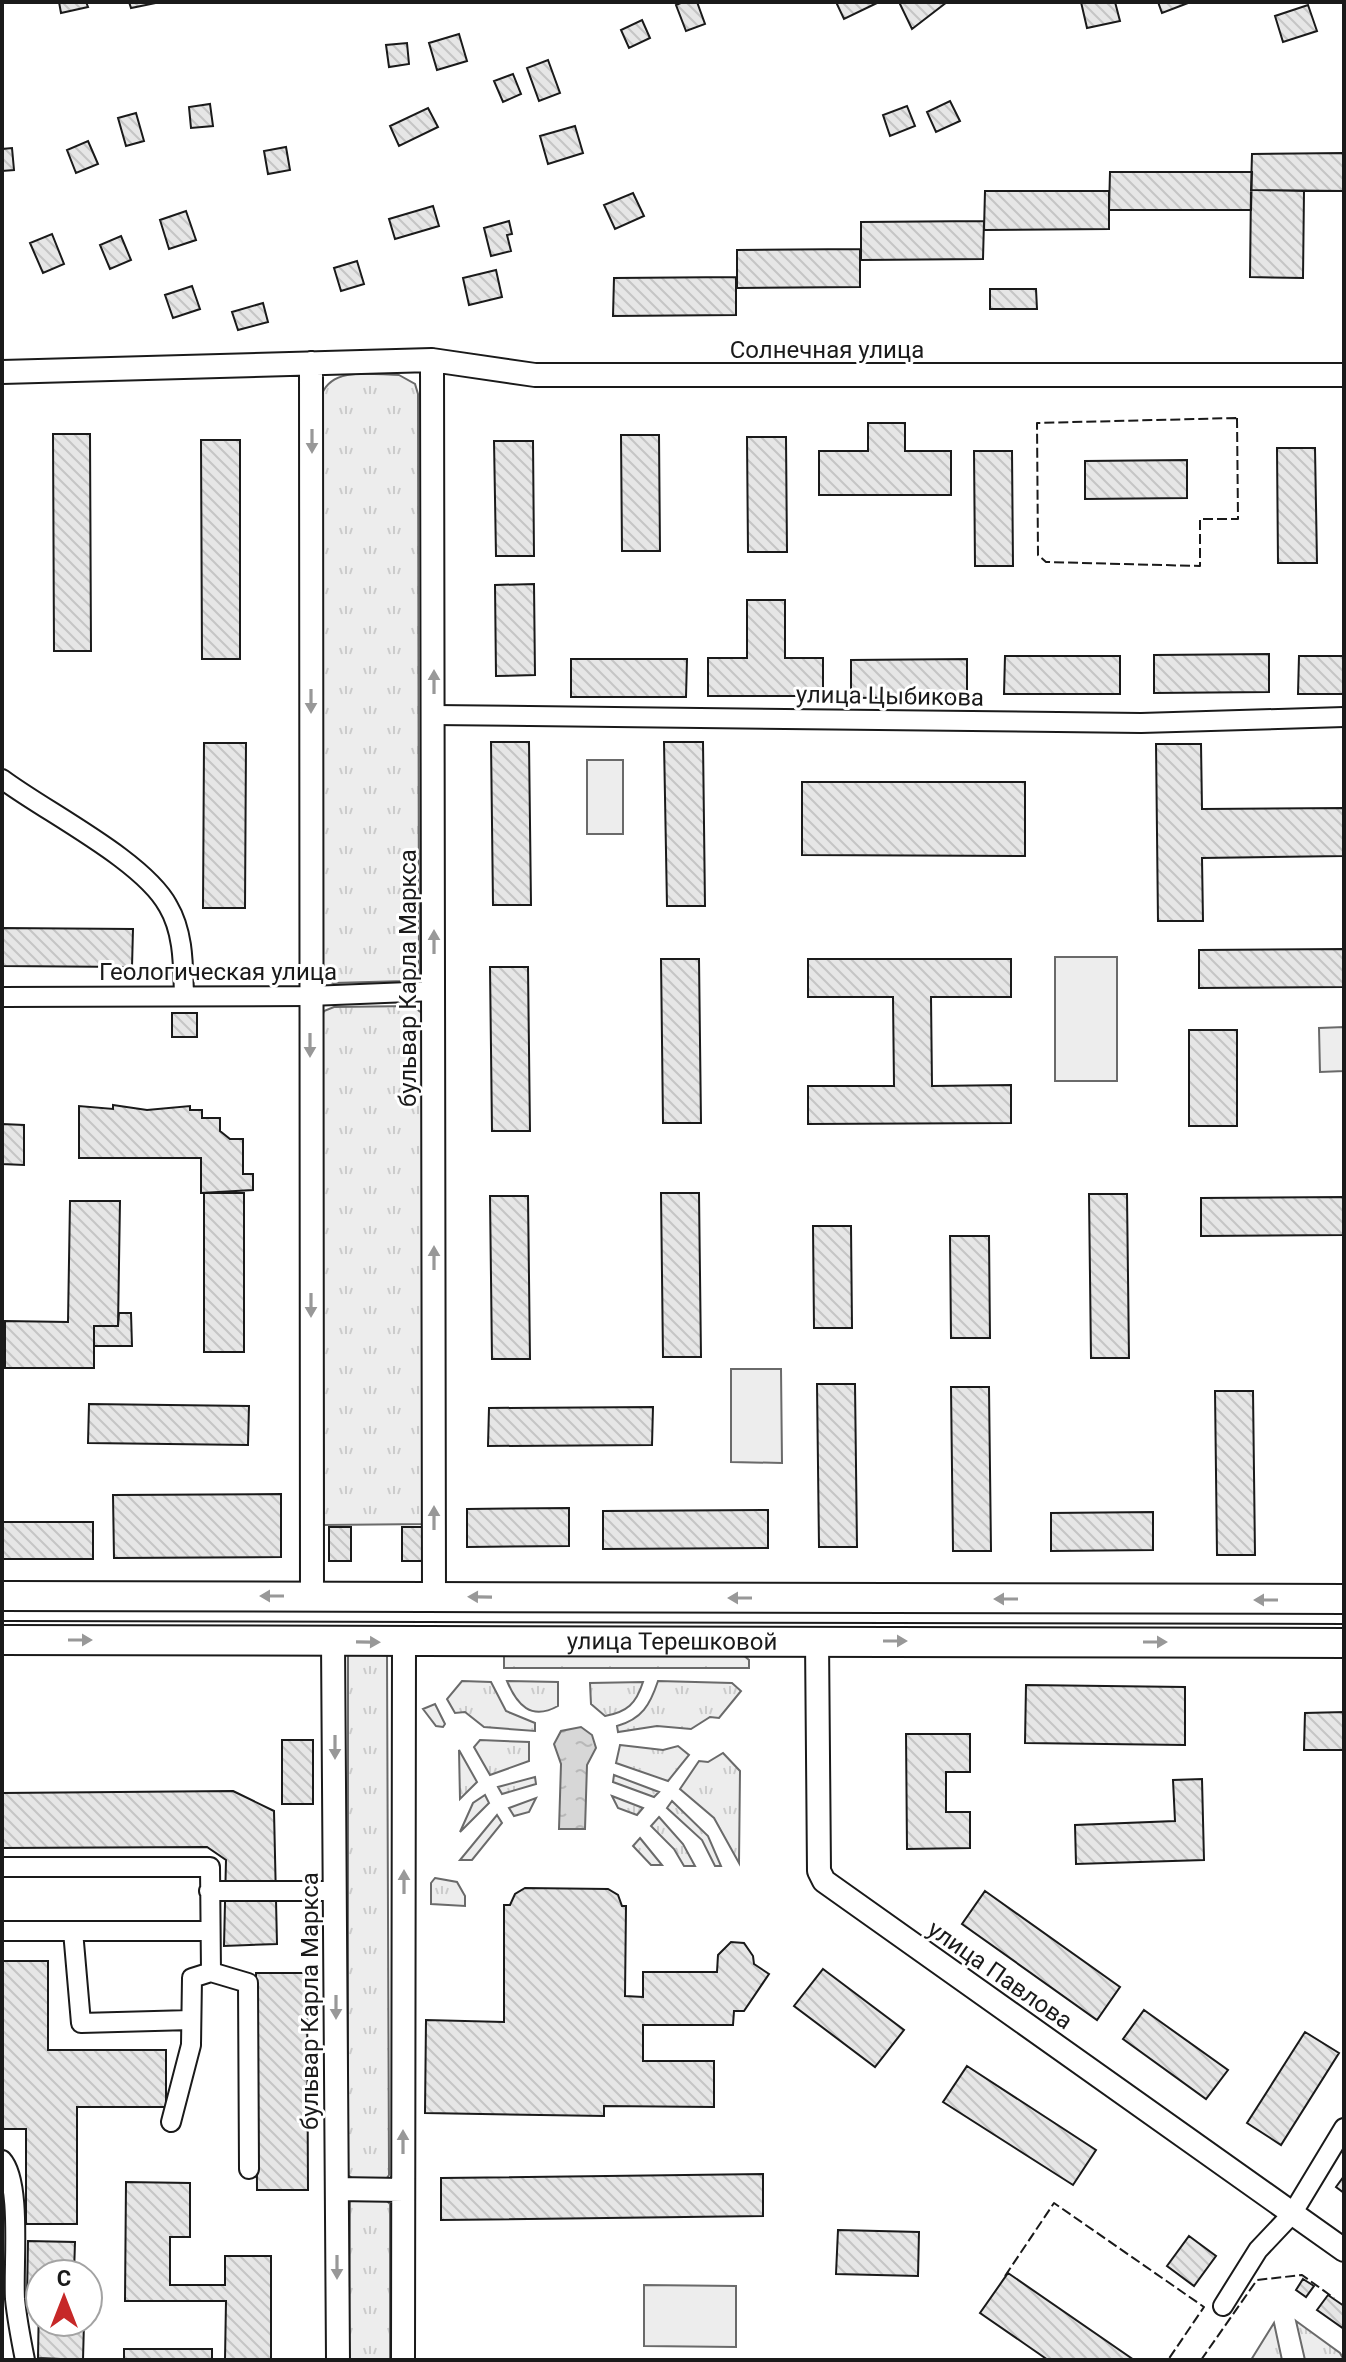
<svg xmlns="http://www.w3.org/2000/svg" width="1346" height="2362" viewBox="0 0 1346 2362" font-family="Roboto,sans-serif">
	<defs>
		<pattern id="grass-tufts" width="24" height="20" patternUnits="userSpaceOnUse" patternTransform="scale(2)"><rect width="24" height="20" fill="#ededed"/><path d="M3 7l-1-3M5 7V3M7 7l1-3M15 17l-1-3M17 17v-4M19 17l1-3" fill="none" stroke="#cbcbcb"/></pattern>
		<pattern id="water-ripples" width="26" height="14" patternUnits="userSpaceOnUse" patternTransform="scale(2)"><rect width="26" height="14" fill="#d7d7d7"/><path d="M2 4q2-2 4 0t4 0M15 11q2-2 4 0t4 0" fill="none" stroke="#b8b8b8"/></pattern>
		<pattern id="building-back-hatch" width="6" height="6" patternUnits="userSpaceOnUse" patternTransform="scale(2)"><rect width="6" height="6" fill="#e6e6e6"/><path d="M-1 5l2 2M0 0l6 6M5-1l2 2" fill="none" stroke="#c5c5c5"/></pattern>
	</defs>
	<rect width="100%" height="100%" fill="#fff"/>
	<path fill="url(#grass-tufts)" stroke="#6a6a6a" stroke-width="2" d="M399,375L415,384L418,394L419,976L405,981L333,983L325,980L322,970V394C333,366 374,375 399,375Z
		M412,1006L422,1013L427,1524L324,1525L321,1019L324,1011L334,1007Z
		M504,1652L741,1653L749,1660V1668H504Z
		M387,1653L389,2175L386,2179L355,2180L348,2175V1657L349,1654Z
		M462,1681L491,1682L506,1711L535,1723V1731L484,1727L465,1712L455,1713L447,1699Z
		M507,1681L558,1682V1706C531,1721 517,1705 507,1681Z
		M658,1681L732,1683L741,1691L719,1718L710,1717L691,1729L657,1726L618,1732L617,1726C642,1719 650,1705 658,1681Z
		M643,1682C636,1704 627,1712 605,1716L591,1704L590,1683Z
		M435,1704L445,1724L443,1727L436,1726L423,1709Z
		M480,1740L529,1742V1761L490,1775L474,1747Z
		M620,1745L663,1750L678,1746L689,1755L668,1781L616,1763Z
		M459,1750L477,1782L460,1799Z
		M723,1753L740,1771L739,1863L714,1818L680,1789L699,1761L708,1762Z
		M614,1775L659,1792L654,1797L613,1782Z
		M535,1777L536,1784L502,1794L498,1787Z
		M485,1795L489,1803L460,1832L473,1803Z
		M612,1796L643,1808L637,1815L618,1808Z
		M536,1798L529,1812L514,1816L509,1808Z
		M672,1801L708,1836L721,1866H715L702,1840L667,1808Z
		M497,1815L502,1823L472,1860H460Z
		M659,1817L683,1844L695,1866H684L674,1849L651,1826Z
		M640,1838L662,1865H651L633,1846Z
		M435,1878L457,1882L465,1896V1906L431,1904V1883Z
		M350,2199L386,2200L390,2204V2360H349Z
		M1296,2321L1340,2353L1344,2360H1305Z
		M1274,2323L1282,2360H1251Z"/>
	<path fill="#ededed" stroke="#6a6a6a" stroke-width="2" d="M587,760H623V834H587Z
		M1055,957H1117V1081H1055Z
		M1344,1027V1071L1320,1072L1319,1028Z
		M731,1369H781L782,1463L731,1462Z
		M644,2285L736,2286V2347L644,2346Z"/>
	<path fill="url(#water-ripples)" stroke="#6a6a6a" stroke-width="2" d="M581,1727L592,1735L596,1748L587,1765L585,1829H559L561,1764L554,1744L561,1731Z"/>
	<path fill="url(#building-back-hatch)" stroke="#1a1a1a" stroke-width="2" d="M59,2H86L88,7L61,13Z
		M129,2H156V3L131,8Z
		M683,2H697L705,24L686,31L676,5Z
		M836,2H879L844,19Z
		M899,2H947L912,29Z
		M1081,2H1115L1120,21L1087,28Z
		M1158,2H1188V3L1162,13Z
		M1308,5L1317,31L1283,42L1275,16Z
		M642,20L650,38L629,48L621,30Z
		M459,34L467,61L437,70L429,43Z
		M407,43L409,64L389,67L386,45Z
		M548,60L560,93L539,101L527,68Z
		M513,74L521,94L503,102L494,81Z
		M950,101L960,121L936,132L927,112Z
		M210,104L213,126L191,128L189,107Z
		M907,106L915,126L890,136L883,115Z
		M428,108L438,127L399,146L390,126Z
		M136,113L144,141L126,146L118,118Z
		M575,126L583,153L548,164L540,136Z
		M88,141L98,164L76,173L67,150Z
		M286,147L290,170L268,174L264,151Z
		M12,148L14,170L2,171V149Z
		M1344,153V191L1251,190L1252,154Z
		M1110,172H1252L1251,210H1109Z
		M1251,190L1304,191L1303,278L1250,277Z
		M985,191H1109V229L984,230Z
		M633,193L644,216L615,229L604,205Z
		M433,206L439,226L395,239L389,219Z
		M186,211L196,240L169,249L160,220Z
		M509,221L512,234L507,235L511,251L491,256L484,228Z
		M984,221L983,259L861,260V222Z
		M52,234L64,264L43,273L30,243Z
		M121,236L131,260L110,269L100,245Z
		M860,249V287L737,288V250Z
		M357,261L364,284L341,291L334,268Z
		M496,270L502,297L469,305L463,278Z
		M736,277V315L613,316L614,278Z
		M192,286L200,309L173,318L165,295Z
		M990,289H1036L1037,309H990Z
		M263,303L268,322L238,330L232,312Z
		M868,423H905V451H951V495H819V451H868Z
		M53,434H90L91,651H54Z
		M621,435H659L660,551H622Z
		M747,437H786L787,552H748Z
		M201,440H240V659H202Z
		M494,441H533L534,556H496Z
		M1277,448H1315L1317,563H1278Z
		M974,451H1012L1013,566H975Z
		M1187,460V498L1085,499V461Z
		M534,584L535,675L496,676L495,585Z
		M747,600H785V658H823V696H708V658H747Z
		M1269,654V692L1154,693V655Z
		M1005,656H1120V694H1004Z
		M1299,656H1344V694H1298Z
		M571,659H687L686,697H571Z
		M967,659V697L851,698V660Z
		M491,742H529L531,905H493Z
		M664,742H703L705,906H667Z
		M204,743H246L245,908H203Z
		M1156,744H1201L1202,809L1344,808V856L1202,858L1203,921H1158Z
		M802,782H1025V856L802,855Z
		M2,928L133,929L132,967L2,966Z
		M1344,949V987L1199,988V950Z
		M661,959H699L701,1123H663Z
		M808,959H1011V997H931L932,1086L1011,1085V1123L808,1124V1086H894L893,997H808Z
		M490,967H528L530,1131H492Z
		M172,1013H197V1037H172Z
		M1189,1030H1237V1126H1189Z
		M113,1105L147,1110L190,1106V1110H202V1118H220V1131L230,1139H243V1174H253V1190L201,1193V1158H79V1106L113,1109Z
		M2,1124L24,1125V1165L2,1164Z
		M204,1193H244V1352H204Z
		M661,1193H699L701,1357H663Z
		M1089,1194H1127L1129,1358H1091Z
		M490,1196H528L530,1359H492Z
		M1344,1197V1235L1201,1236V1198Z
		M70,1201H120L118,1326H94V1368H5V1321L68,1322Z
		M813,1226H851L852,1328H814Z
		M950,1236H989L990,1338H951Z
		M119,1313H131L132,1346H94V1326H118Z
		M817,1384H855L857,1547H819Z
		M951,1387H989L991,1551H953Z
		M1215,1391H1253L1255,1555H1217Z
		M89,1404L249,1406L248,1445L88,1443Z
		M653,1407L652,1445L488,1446L489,1408Z
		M281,1494V1557L114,1558L113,1495Z
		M569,1508V1546L467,1547V1509Z
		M768,1510V1548L603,1549V1511Z
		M1153,1512V1550L1051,1551V1513Z
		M2,1522H93V1559H2Z
		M329,1527H351V1561H329Z
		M402,1527H424V1561H402Z
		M1026,1685L1185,1687V1745L1025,1743Z
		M1344,1712V1750H1304L1305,1713Z
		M906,1734H970V1772H946V1812H970V1848L907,1849Z
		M282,1740H313V1804H282Z
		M1202,1779L1204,1860L1076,1864L1075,1825L1175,1821L1173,1780Z
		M233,1791L274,1811L277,1944L224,1946L226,1860L207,1847L2,1848V1793Z
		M525,1888L608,1889L618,1895L622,1906H626L625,1996L643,1997V1972H717L718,1955L731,1942L744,1943L753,1956L754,1964L769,1974L744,2011H734L733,2025H643V2061H714V2107L604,2106V2116L425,2113L426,2020L504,2022V1905H510L515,1894Z
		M985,1891L1120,1987L1097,2020L962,1924Z
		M2,1961H48V2050H166V2107H77V2224H26V2129H2Z
		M823,1969L904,2030L875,2067L794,2006Z
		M256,1973H307L308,2190H257Z
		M1144,2010L1228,2070L1206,2099L1123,2039Z
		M1305,2032L1339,2053L1281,2145L1247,2123Z
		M967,2066L1096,2150L1073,2185L943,2102Z
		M763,2174V2216L441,2220V2178Z
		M1344,2176V2193L1336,2187Z
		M126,2182L190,2183V2237H170V2285H225V2256H271V2360H225L226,2301H125Z
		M838,2230L919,2232L918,2276L836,2274Z
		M1189,2236L1216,2256L1194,2286L1167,2266Z
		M28,2241L75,2242L74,2274H40V2322H84L83,2360L38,2358L39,2298L27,2297Z
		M1008,2273L1134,2360H1048L980,2313Z
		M1303,2279L1314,2286L1306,2297L1296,2290Z
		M1328,2295L1344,2306V2329L1317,2310Z
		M124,2349H212V2360H124Z"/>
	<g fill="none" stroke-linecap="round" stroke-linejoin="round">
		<defs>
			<path id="minor" d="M434,715L1141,723L1344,717
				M2,779C46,812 143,860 168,906C184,933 183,966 184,996
				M2,997L310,996L434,991
				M2,1867H210L211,1972
				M209,1891H335
				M2,1931H210
				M73,1931L81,2023L191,2020
				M171,2122L191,2045L192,1978L211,1972L248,1983L249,2169
				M2,2160C22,2182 13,2266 15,2299C17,2320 21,2340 25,2360
				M1223,2306L1258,2250L1292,2214L1344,2128"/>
			<path id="tertiary" d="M432,360L434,1596
				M311,363L312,1596
				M2,372L432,360L535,375H1344
				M817,1640L819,1871L824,1881L1344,2250
				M333,1641L338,2360
				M337,2189L403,2190
				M403,2360L404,1642"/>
			<g id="primary">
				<path d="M2,1596L1344,1599"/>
				<path id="s1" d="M2,1640L1344,1643"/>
			</g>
		</defs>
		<use href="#minor" stroke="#1a1a1a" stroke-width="22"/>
		<use href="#tertiary" stroke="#1a1a1a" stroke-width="26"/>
		<use href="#primary" stroke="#1a1a1a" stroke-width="32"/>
		<use href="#minor" stroke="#fff" stroke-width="18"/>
		<use href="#tertiary" stroke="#fff" stroke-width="22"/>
		<use href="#primary" stroke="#fff" stroke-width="28"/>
		<path stroke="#1a1a1a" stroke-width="2" d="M2,1621L1344,1624"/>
		<path stroke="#1a1a1a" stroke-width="2" stroke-dasharray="10 4" stroke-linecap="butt" d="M1237,418L1238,519H1200V566L1046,562L1038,555L1037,423Z
			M1005,2276L1054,2203L1204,2307L1168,2360
			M1201,2360L1257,2280L1302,2275L1334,2298"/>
	</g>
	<defs><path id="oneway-solid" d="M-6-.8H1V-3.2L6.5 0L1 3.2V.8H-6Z" transform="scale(2)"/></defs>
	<g fill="#989898">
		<use href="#oneway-solid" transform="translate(312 441) rotate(90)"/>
		<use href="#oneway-solid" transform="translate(434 682) rotate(-90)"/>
		<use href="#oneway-solid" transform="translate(311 701) rotate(90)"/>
		<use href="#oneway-solid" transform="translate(434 942) rotate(-90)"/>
		<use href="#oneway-solid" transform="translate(310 1045) rotate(90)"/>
		<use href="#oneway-solid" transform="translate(434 1258) rotate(-90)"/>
		<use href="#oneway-solid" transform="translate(311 1305) rotate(90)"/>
		<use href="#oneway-solid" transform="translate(434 1518) rotate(-90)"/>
		<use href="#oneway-solid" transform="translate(272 1596) rotate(180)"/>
		<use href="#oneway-solid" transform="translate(480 1597) rotate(-179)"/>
		<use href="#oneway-solid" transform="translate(740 1598) rotate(-180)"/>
		<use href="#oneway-solid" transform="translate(1006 1599) rotate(-180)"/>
		<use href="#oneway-solid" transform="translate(1266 1600) rotate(180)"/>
		<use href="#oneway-solid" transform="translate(80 1640)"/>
		<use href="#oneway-solid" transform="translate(895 1641)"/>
		<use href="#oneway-solid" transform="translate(368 1642) rotate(1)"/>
		<use href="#oneway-solid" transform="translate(1155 1642)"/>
		<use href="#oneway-solid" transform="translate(335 1747) rotate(90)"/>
		<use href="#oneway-solid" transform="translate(404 1882) rotate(-90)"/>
		<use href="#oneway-solid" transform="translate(336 2007) rotate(90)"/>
		<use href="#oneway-solid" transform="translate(403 2142) rotate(-90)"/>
		<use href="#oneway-solid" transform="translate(337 2267) rotate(90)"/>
	</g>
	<g text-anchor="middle" stroke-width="6" stroke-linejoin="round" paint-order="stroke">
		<g font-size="24" fill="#1a1a1a" stroke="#fff">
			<text x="827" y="358">Солнечная улица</text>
			<text transform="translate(890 696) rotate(1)" y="8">улица Цыбикова</text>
			<text x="218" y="980">Геологическая улица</text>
			<text transform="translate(408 978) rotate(-90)" y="8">бульвар Карла Маркса</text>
			<text dy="8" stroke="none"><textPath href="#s1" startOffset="670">улица Терешковой</textPath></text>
			<text transform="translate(1000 1975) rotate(35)" y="8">улица Павлова</text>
			<text transform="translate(310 2001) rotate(-90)" y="8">бульвар Карла Маркса</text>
		</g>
	</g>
	<rect width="1346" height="2362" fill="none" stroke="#1a1a1a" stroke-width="8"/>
	<g transform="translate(64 2298)"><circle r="38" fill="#ffffff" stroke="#a3a3a3" stroke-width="2"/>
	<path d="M0-6L14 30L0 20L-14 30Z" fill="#c62828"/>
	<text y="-12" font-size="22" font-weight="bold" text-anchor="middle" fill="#1a1a1a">С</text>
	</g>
</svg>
